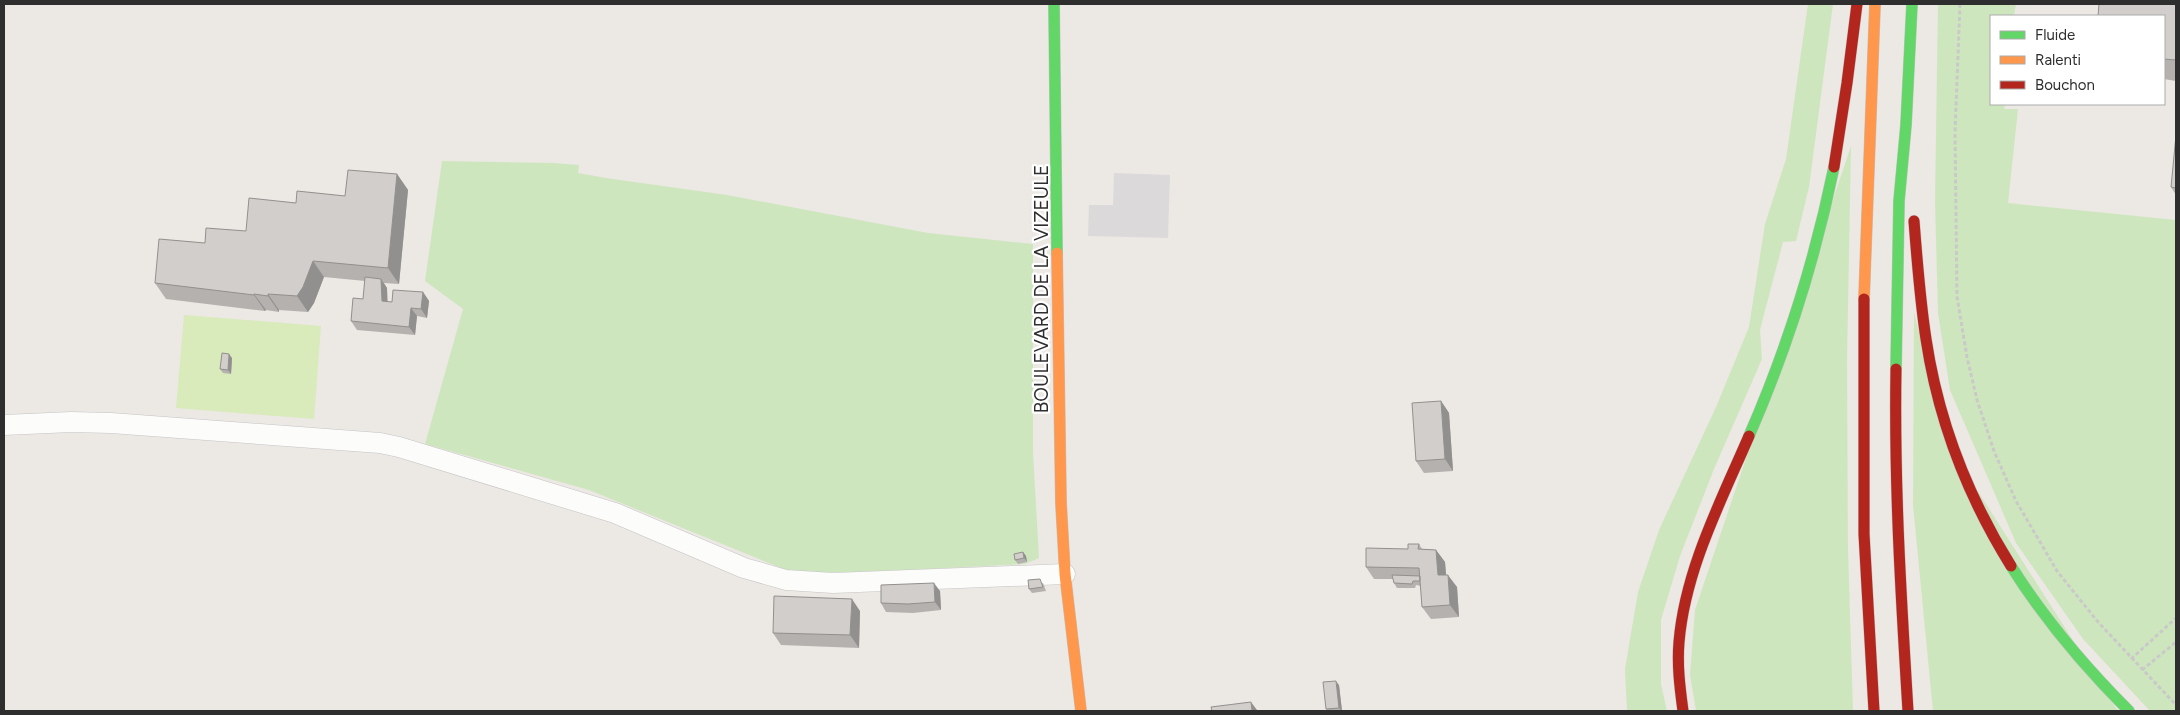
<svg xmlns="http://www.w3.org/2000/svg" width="2180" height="715" viewBox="0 0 2180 715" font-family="Figtree,sans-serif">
	<rect width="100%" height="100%" fill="#ece8e4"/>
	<path fill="#dcd9db" d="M1114,173L1170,175L1168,238L1088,236L1089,205H1113Z"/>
	<path fill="#cee6be" d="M1808,4H1833L1809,187L1796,241L1783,242L1760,330L1762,359L1714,469L1680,556L1661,620V684L1667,711H1627L1625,669L1638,592L1659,530L1716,407L1749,327L1765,224L1786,159Z
		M1938,4H2016L2014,16H1991V104H2005L2004,109H2018L2008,203L2176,220V711H2150L2083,639L2016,543L1950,390L1938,313L1935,202Z
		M1851,146L1847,359L1848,550L1853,711H1696L1690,675L1695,610Z
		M442,161L553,163L579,165L578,173L606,178L727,195L928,233L1033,244V453L1039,558L1025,564L871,572H791L589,490L425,444L463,309L425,281Z
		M1914,312L1944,438L2118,711H1933L1913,505Z"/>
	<path fill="#d9eabb" d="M184,315L321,326L314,419L176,408Z"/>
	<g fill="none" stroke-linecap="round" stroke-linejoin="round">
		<defs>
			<path id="street" d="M4,425L71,422L111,423L380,443L399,447L615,513L744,568L786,580L833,583L1065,574"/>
			<path id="fast" d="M1054,4L1057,253
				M1896,369L1899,201L1906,125L1912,4
				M1749,436C1787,349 1815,260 1834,167
				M2011,566C2045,620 2084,666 2129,711"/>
			<path id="slow" d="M1057,253L1061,503L1065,574L1081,711
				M1864,299L1875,4"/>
			<path id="jam" d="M1834,167L1847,83L1857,4
				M1914,221C1917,260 1920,300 1926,339C1938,419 1968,497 2011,566
				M1864,299V534L1874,711
				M1896,369C1894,483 1901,597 1908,711
				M1683,711C1680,688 1677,666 1679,642C1685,570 1721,501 1749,436"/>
		</defs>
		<use href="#street" stroke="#c5c4c5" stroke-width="21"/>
		<use href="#fast" stroke="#c5c4c5" stroke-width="12"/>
		<use href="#slow" stroke="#c5c4c5" stroke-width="12"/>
		<use href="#jam" stroke="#c5c4c5" stroke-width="12"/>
		<path stroke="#c9c9c8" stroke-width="3" stroke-dasharray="4 2.5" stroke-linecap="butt" d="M1960,4L1955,132L1957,297L1967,357L1977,400L1994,451L2016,501L2057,571L2098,622L2176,705
			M2131,659L2176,618
			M2142,670L2176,642"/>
		<use href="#street" stroke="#fcfcfb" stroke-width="20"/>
		<use href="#fast" stroke="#63d668" stroke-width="11"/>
		<use href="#slow" stroke="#ff974d" stroke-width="11"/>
		<use href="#jam" stroke="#b3261e" stroke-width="11"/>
	</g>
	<path fill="#b4b1af" d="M2176,4V81L2164,79V16Z
		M2176,135V195L2171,187Z
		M397,174L408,190L399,284L384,283L387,288V302H392L423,292L429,301L427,318L417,316L415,335L357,330L351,321L363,299L365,281L324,277L314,303L308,312L279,310V312L266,310L265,311L166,299L155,283L205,243L246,231L296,203L345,196Z
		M232,358L231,374L223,373L220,369Z
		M1441,401L1449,413L1453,471L1424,473L1416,461Z
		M1419,544L1422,549L1436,550L1445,562L1446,575L1457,587L1459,617L1431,619L1422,607L1421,586L1416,585L1415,588H1397L1394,583L1393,579H1374L1366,567L1408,549Z
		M1023,552L1026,556L1027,562L1018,564L1015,560Z
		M1043,583L1046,591L1032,593L1029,589Z
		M940,591L941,610L913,613L886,612L881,603Z
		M860,611L859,648L781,645L773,633Z
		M1339,685L1342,711H1327L1326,709Z"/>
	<path fill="#92908e" d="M397,174L408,190L399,284L388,268Z
		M313,261L324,277L314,303L308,312L297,296Z
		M381,279L387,288L388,310L382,301Z
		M423,292L429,301L427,318L421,309Z
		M254,294L266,310L265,311L254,295Z
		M268,294L279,310V312L268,296Z
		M411,308L417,316L415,335L409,327Z
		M229,354L232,358L231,374L228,370Z
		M1441,401L1449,413L1453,471L1445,459Z
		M1436,550L1445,562L1447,587L1438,575Z
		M1023,552L1026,556L1027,562L1024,558Z
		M1448,575L1457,587L1459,617L1450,605Z
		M934,583L940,591L941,610L935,602Z
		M852,599L860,611L859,648L850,635Z
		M1336,681L1339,685L1342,711L1339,708Z
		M1251,702L1257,710V711H1252Z"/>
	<path fill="#d1cecb" stroke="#92908e" d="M2099,4H2176V60L2164,59V16H2098Z
		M2176,135V188L2171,187Z
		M348,170L397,174L388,268L313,261L303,287L297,296L268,294V296L254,294V295L155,283L159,239L205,243L206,228L246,231L249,198L296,203L297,191L345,196Z
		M365,277L381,279L382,301L392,302L393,290L423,292L421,309L411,308L409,327L351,321L353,298L363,299Z
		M222,353L229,354L228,370L220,369Z
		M1441,401L1445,459L1416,461L1412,403Z
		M1408,544H1419L1418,549L1436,550L1438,575H1448L1450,605L1422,607L1419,568L1366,567V548L1408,549Z
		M1023,552L1024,558L1015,560L1014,554Z
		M1392,575L1420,576V581H1413L1412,584L1394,583Z
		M1040,579L1043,587L1029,589L1028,580Z
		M934,583L935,602L908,604L881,603V585Z
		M774,596L852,599L850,635L773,633Z
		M1336,681L1339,708L1326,709L1323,682Z
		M1251,702L1252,711H1212L1211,707Z"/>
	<g text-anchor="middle" stroke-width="4.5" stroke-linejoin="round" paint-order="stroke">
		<g font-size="19" fill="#2e2e2e" stroke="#fff">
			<text transform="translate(1041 289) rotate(-90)" y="7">BOULEVARD DE LA VIZEULE</text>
		</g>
	</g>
	<rect width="2180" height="715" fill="none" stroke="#2e2e2e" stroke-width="10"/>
	<rect x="1990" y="15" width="175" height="90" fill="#ffffff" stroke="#ababab"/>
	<rect x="2000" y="31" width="25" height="8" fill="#63d668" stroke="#ababab"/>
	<text x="2035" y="40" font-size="15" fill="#2e2e2e">Fluide</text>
	<rect x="2000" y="56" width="25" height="8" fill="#ff974d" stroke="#ababab"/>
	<text x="2035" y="65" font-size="15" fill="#2e2e2e">Ralenti</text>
	<rect x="2000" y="81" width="25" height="8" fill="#b3261e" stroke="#ababab"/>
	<text x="2035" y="90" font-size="15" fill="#2e2e2e">Bouchon</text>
</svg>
